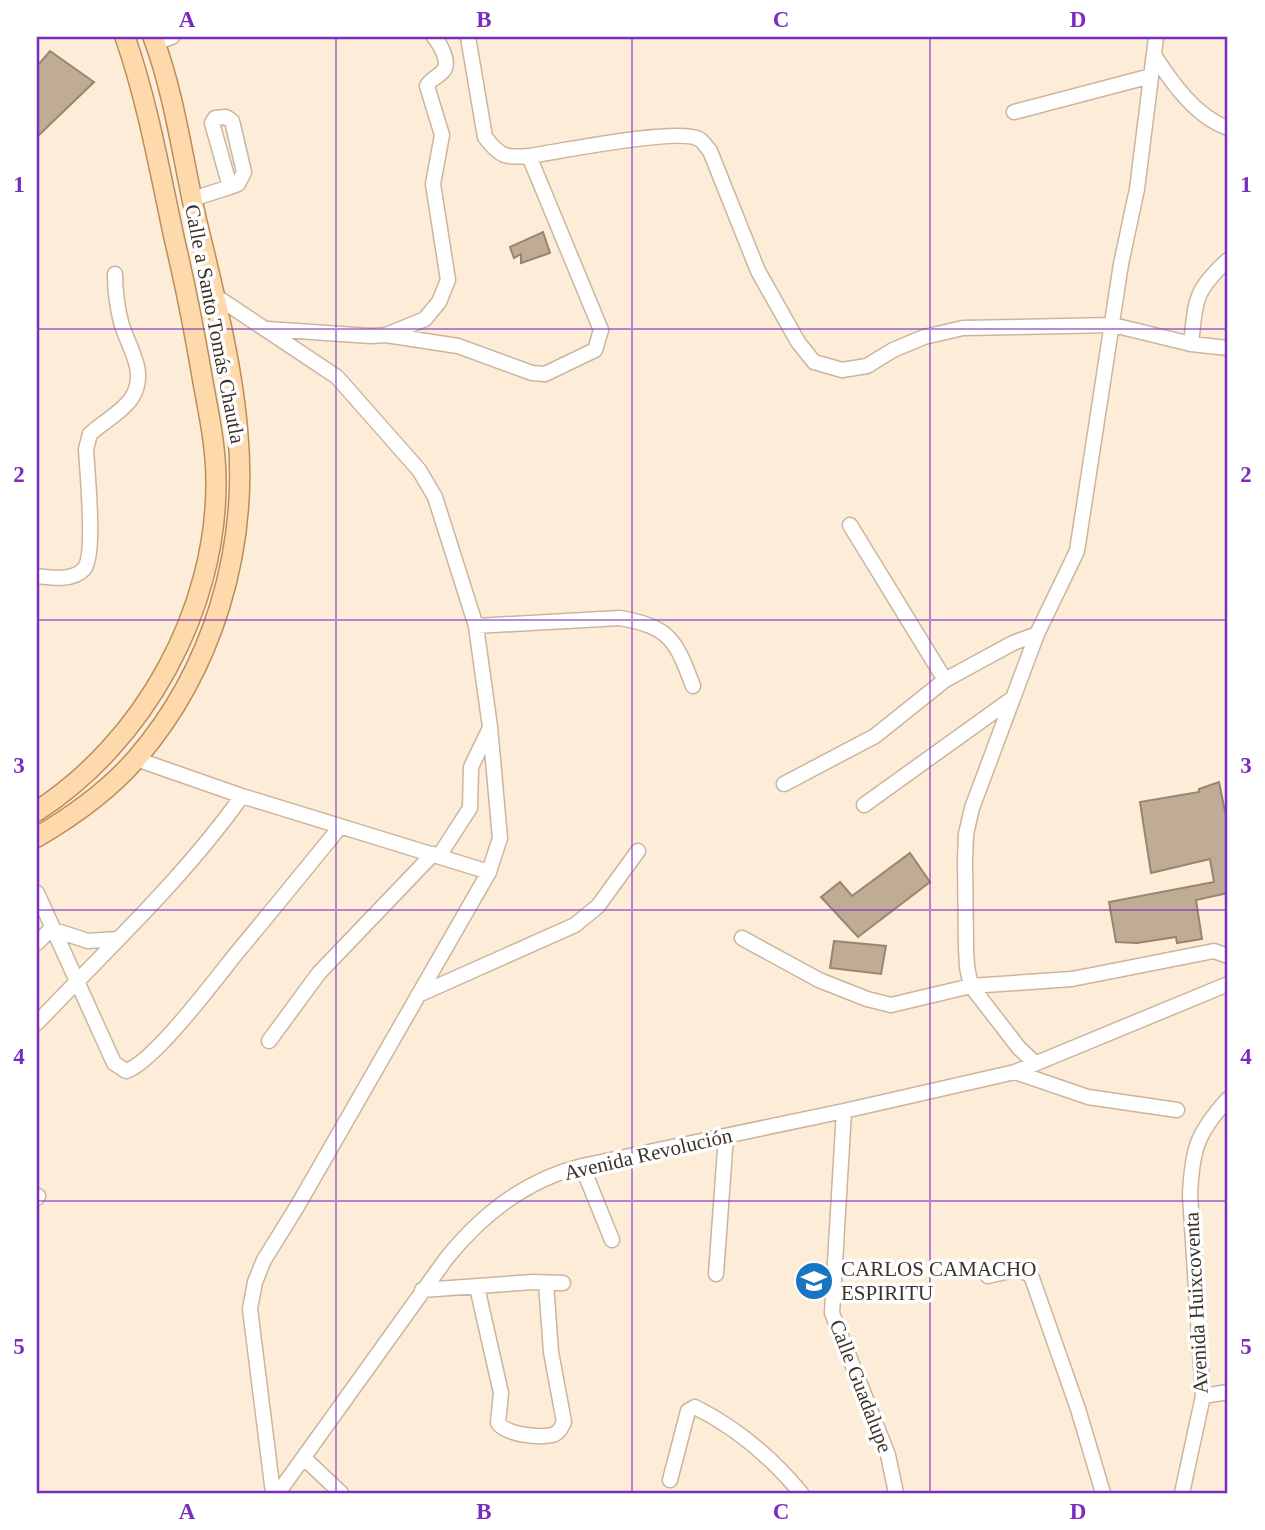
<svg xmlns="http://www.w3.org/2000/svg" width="1265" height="1530" viewBox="0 0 1265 1530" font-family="Georgia,serif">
	<rect width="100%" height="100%" fill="#fdecd8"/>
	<path fill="#c0ab94" stroke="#99856f" stroke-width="2" d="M50,51L94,82L37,137V66Z
		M543,232L550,253L521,263V254L514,258L510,247Z
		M1219,782L1228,826V893L1196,900L1202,939L1177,943L1176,937L1137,943L1116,942L1109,902L1214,882L1210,859L1151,873L1140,802L1199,792V789Z
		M910,853L930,882L858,937L821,897L840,882L852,896Z
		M834,941L886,946L881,974L830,968Z"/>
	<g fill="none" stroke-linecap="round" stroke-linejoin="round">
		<defs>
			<path id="minor" d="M155,43L172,37
				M1154,55C1172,83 1196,117 1228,128
				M1014,112L1151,76
				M226,117L232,121L244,172L238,184L230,187L212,123L215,118Z
				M529,156C557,152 679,127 699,139C703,141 707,148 710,151L758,271L798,342L814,362L842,370L867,366L893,350L924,337L963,328L1113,325L1191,344L1228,348
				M192,199L230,187
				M214,295L337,377L419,470L435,497L476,626L490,727L500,838L489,872L298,1205L264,1260L255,1282L250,1309L273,1493
				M267,329L371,336L386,335L425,319L439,302L448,280L433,184L442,135L427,86C431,78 439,77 444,70C450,61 440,44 434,37
				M386,335L458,346L532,373L545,374L595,350L601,330L529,156C506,158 500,157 485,137L468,37
				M1191,344C1196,299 1194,291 1228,260
				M850,525L945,680
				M37,576C52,578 73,581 84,569C96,555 87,470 86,449L90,434C103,422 121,413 131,399C149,372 128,348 121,322C117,306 115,291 115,274
				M476,626L620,618C671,627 676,641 693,686
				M136,759L242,796L489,872
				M784,784L875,736L945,680L1013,643L1037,634
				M864,805L1013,698
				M439,856L470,808L471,767L490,728
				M37,893L114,1063L126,1071C153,1063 215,980 235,955C270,913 305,870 340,827
				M742,938L819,980L867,999L891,1005L971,986L1072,979L1214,951L1228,956
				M37,943L51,929L88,941L117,939
				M418,995L575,925L598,906L638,851
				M37,1023C106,950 183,879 242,796
				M269,1041L319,973L433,854
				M1035,1063L1019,1048L971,986L967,967L966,948L965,861L966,834L972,808L1037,634L1077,551L1121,264L1137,189L1156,37
				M1015,1072L1088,1097L1177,1110
				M844,1111L832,1313L888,1455L896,1493
				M582,1166L612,1240
				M37,1198L38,1196
				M716,1274L726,1136
				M988,1276C1002,1273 1023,1265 1032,1278L1078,1409L1103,1493
				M477,1287L501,1393L498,1423C507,1435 539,1438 552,1435C559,1433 561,1428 564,1422L551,1352L546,1283
				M422,1290L533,1282L563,1283
				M1203,1396L1228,1392
				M304,1458L341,1493
				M670,1480L688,1411L695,1407C737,1428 771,1457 801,1493
				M278,1493L446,1259C482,1214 525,1180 582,1166L844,1111L1015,1072L1228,984
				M1182,1493L1203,1396L1190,1195C1192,1149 1197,1133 1228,1099"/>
			<path id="major" d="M37,811C144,742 217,610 216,481C216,447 209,415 203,382C195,335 186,288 175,242C160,173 148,103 125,37
				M37,837C73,816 109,790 136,759C213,670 248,550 238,435C233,366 213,289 197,222C183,161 175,96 153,37"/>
		</defs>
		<use href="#minor" stroke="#cbb59e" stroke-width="17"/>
		<use href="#major" stroke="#b98e5a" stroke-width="22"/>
		<use href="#minor" stroke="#fff" stroke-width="14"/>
		<use href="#major" stroke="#fed9ac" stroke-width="19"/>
	</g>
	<path fill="none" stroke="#7b2cbf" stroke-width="2" stroke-opacity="0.55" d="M336,37V1493M632,37V1493M930,37V1493M37,329H1228M37,620H1228M37,910H1228M37,1201H1228"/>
	<defs>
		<symbol id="school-disc" viewBox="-11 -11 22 22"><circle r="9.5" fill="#1975c2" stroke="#fff"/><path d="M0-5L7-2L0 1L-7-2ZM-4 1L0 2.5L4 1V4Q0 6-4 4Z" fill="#fff"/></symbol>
	</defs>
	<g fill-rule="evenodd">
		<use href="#school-disc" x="792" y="1259" width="44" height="44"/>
	</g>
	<g text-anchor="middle" stroke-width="7" stroke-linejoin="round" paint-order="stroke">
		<g font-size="21" fill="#3b3329" stroke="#fff">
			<text transform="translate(215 324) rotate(79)" y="7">Calle a Santo Tomás Chautla</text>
			<text transform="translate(648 1154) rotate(-13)" y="7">Avenida Revolución</text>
			<text transform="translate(1196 1303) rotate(-93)" y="7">Avenida Huixcoventa</text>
			<text transform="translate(861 1386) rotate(69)" y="7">Calle Guadalupe</text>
		</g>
		<g font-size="21" fill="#3b3329" stroke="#fff" text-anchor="start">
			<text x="841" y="1276">CARLOS CAMACHO<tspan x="841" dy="24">ESPIRITU</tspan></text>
		</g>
	</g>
	<rect width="1265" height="1530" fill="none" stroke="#ffffff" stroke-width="77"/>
	<rect x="38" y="38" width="1188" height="1454" fill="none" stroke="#7b2cbf" stroke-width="2.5"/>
	<g font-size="23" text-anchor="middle" font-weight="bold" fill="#7b2cbf">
		<text x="187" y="27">A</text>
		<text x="484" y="27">B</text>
		<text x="781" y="27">C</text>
		<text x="1078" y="27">D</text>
		<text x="19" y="192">1</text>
		<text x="1246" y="192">1</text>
		<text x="19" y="482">2</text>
		<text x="1246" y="482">2</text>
		<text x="19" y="773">3</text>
		<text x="1246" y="773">3</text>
		<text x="19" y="1064">4</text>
		<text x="1246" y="1064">4</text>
		<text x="19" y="1354">5</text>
		<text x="1246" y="1354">5</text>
		<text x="187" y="1519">A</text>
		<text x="484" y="1519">B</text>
		<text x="781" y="1519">C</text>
		<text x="1078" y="1519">D</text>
	</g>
</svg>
